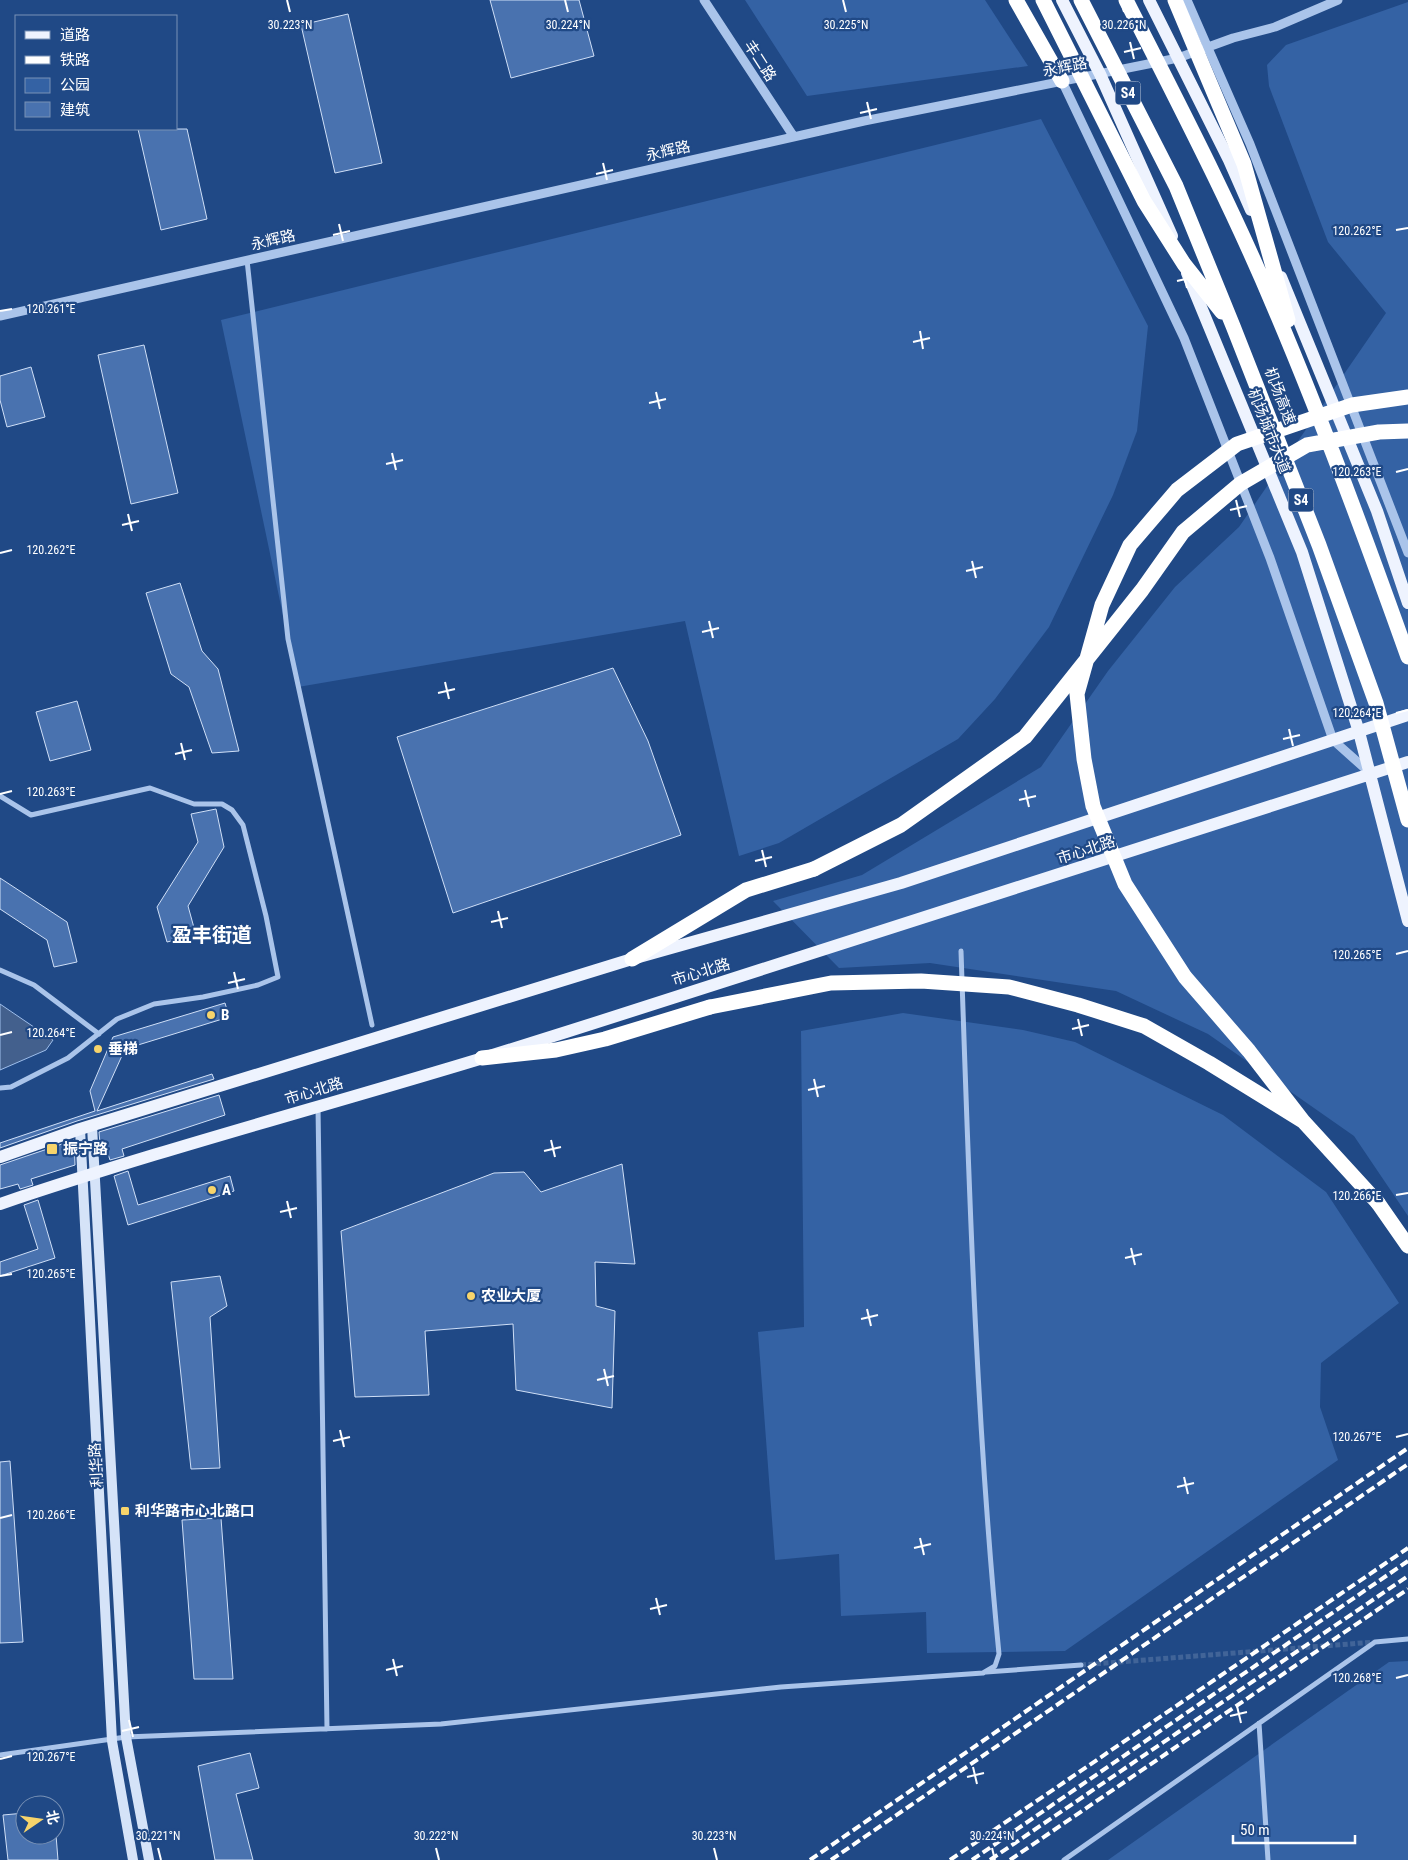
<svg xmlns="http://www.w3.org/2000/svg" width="1408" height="1860" viewBox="0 0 1408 1860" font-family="'Roboto Condensed','Noto Sans SC',sans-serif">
	<rect width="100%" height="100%" fill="#204986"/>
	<path fill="#3462a4" d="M745,0H985L1028,66L807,96Z
		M1408,2V1216L1354,1136L1208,1034L1116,991L930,963L839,968L773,901L862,875L1041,767L1108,671L1175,587L1239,527L1386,313L1328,242L1269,86L1267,65L1286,45Z
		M1041,119L1148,326L1137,431L1113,495L1049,627L995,699L958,739L779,843L739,856L685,621L298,687L221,320Z
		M903,1013L1023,1030L1075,1042L1223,1115L1326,1192L1399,1303L1321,1363L1320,1407L1338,1460L1065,1651L927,1653L926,1612L841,1616L839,1554L775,1560L758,1332L804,1327L801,1031Z
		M1408,1661V1860H1108L1389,1662Z"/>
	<path fill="#43608d" stroke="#9ebeeb" d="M0,1004L53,1040L46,1050L0,1070Z"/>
	<path fill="#4972af" stroke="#cfdff7" d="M490,0H579L594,56L511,78Z
		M348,14L382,163L335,173L301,25Z
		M138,129H187L207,219L161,230Z
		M144,345L178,493L131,504L98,355Z
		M31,367L45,417L7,427L0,400V376Z
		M180,583L202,651L218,669L239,751L212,753L189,687L171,674L146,593Z
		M613,668L648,741L681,835L453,913L397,737Z
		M77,701L91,750L50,761L36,712Z
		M216,809L224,847L188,906L196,935L167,942L157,907L198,842L191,814Z
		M0,878L67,922L77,962L54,967L47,940L0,909Z
		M225,1003L229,1017L125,1049L97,1111L212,1074L214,1079L77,1121L0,1148V1143L95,1111L90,1091L113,1037Z
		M219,1095L225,1115L122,1149L124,1156L110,1160L108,1154L101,1156L99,1132Z
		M74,1140L75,1165L31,1179L33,1185L20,1189L18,1184L0,1189V1165Z
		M622,1164L635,1264L595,1262L596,1306L615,1311L612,1408L516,1390L513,1324L425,1331L429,1395L355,1397L341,1231L494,1173L524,1172L541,1192Z
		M128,1171L138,1205L230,1176L234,1191L128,1225L114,1176Z
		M38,1200L55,1258L0,1276V1262L38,1249L24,1205Z
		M220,1276L227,1306L210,1317L220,1468L191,1469L171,1282Z
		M10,1461L23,1642L0,1643V1462Z
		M221,1518L233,1679H194L182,1520Z
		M250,1753L259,1788L236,1794L253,1860H215L198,1766Z
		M25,1813V1835H56L58,1860H8L3,1815Z"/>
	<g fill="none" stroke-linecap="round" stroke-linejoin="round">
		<path stroke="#416498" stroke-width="5" stroke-dasharray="5 2.5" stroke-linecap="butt" d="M1081,1665L1375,1642"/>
		<path stroke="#aac4ea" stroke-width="5" d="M247,260L288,639L372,1025
			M0,796L31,815L150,788L194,804H222L232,810L243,825L266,916L278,977L258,985L203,997L154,1004L117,1019L68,1058L11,1087L0,1088
			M0,970L34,985L99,1034
			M318,1107L327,1729
			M986,1672L1081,1665
			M1259,1723L1268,1860
			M0,1755L126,1737L441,1724L781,1687L983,1673L995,1666L999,1654C976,1420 969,1185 961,951
			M1064,1860L1375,1642L1408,1639"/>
		<path stroke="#aac4ea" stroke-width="9" d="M704,0L794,137
			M1187,0L1250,144L1408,553
			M1062,81L1184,338L1270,558L1333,740L1370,773
			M0,316L864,121L1178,58L1233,38L1275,27L1338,0"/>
		<path stroke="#d5e3f8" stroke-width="10" d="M92,1126L126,1737L149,1860
			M80,1129L112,1741L133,1860"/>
		<path stroke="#eef3fe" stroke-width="12" d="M1062,0L1100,74L1172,236
			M1149,0L1229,160L1251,210
			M1187,273L1302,552L1359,732L1408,921
			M1281,277L1377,511L1408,603
			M0,1157L80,1129L632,959L901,883L1408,715
			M0,1204C159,1150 322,1107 483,1058C792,962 1100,863 1408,762"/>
		<path stroke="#fff" stroke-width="15" d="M1016,0L1062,81
			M632,959L746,890L814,869
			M482,1058L556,1050L605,1039L710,1007
			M1378,1203L1408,1246"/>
		<path stroke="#fff" stroke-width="4" stroke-dasharray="9 4" stroke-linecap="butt" d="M810,1860L1408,1448
			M831,1860L1408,1464
			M950,1860L1408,1548
			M972,1860L1408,1561
			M990,1860L1408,1576
			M1010,1860L1408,1589"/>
		<path stroke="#fff" stroke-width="15" d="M1043,0L1144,201L1184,264L1222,312
			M1081,0L1176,186L1233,326L1319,545L1376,703L1408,820
			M1126,0C1177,101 1230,202 1274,307C1323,422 1366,539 1408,657
			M1175,0L1244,164L1288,320
			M814,869L901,825L1025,737L1142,590L1183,532L1240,484L1307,445L1379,432L1408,431
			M710,1007L831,983L921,981L1009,987L1078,1005L1144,1026L1209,1063L1303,1121L1378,1203
			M1303,1121L1249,1051L1185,977L1125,884L1093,806L1084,759L1077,694L1102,605L1130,545L1177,490L1237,444L1352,405L1408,397"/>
	</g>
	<path fill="none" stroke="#fff" stroke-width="2" d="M287,0L290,12M565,0L568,12M843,0L846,12M1121,0L1124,12M1130,42L1134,59M1124,52L1141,48M867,102L871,119M860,113L877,109M603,163L607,180M596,174L613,170M339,224L343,241M1396,230L1408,228M333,235L350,231M1183,271L1187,288M1177,281L1194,277M0,311L12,309M920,331L923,349M913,342L930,338M656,392L660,409M649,403L666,399M392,453L396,470M386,464L403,460M1396,472L1408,469M1236,500L1240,517M1230,510L1247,506M128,514L132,531M122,525L139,521M0,553L12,550M972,561L976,578M966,571L983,567M709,621L713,638M702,632L719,628M445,682L449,699M438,693L455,689M1396,713L1408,710M1289,729L1293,746M1283,739L1300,735M181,743L185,760M175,754L192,750M1025,790L1029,807M0,794L12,791M1019,800L1036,796M762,850L766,867M755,861L772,857M498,911L502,928M491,922L508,918M1396,954L1408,951M234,972L238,989M228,983L245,979M1078,1019L1082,1036M1072,1029L1089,1025M0,1035L12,1032M814,1079L818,1097M808,1090L825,1086M551,1140L555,1157M544,1151L561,1147M1396,1195L1408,1193M287,1201L291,1218M280,1212L297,1208M1131,1248L1135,1265M1125,1258L1142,1254M0,1276L12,1274M867,1309L871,1326M861,1319L878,1315M604,1369L608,1386M597,1380L614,1376M340,1430L344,1447M1396,1437L1408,1434M333,1441L350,1437M1184,1477L1188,1494M1177,1487L1194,1483M0,1518L12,1515M920,1538L924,1555M914,1548L931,1544M656,1598L660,1615M650,1609L667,1605M393,1659L397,1676M386,1670L403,1666M1396,1678L1408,1675M1237,1706L1241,1723M1230,1716L1247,1712M129,1720L133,1737M122,1731L139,1727M0,1759L12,1756M973,1767L977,1784M967,1777L984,1773M158,1848L161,1860M436,1848L439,1860M714,1848L717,1860M992,1848L995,1860"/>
	<g fill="#f7d46b" stroke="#204986" stroke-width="2">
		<circle cx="211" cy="1015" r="5"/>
		<circle cx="98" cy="1049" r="5"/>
		<rect x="46" y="1143" width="12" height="12" rx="2.5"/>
		<circle cx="212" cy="1190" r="5"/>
		<circle cx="471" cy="1296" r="5"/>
		<rect x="120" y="1506" width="10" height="10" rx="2.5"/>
	</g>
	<g text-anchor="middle" stroke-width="4.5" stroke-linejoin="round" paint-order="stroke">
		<g fill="#204986" stroke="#bcc8db" stroke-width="1">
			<rect x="1115.5" y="81.5" width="25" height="23" rx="4"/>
			<rect x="1288.5" y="488.5" width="25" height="23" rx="4"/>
		</g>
		<g font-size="14" font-weight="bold" fill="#fff">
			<text x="1128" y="98">S4</text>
			<text x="1301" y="505">S4</text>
		</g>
		<g font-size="15" fill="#fff" stroke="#204986">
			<text transform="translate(760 61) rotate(57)" y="5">丰二路</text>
			<text transform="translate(1065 67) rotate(-11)" y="5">永辉路</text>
			<text transform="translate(668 151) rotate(-13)" y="5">永辉路</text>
			<text transform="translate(273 240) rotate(-13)" y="5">永辉路</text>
			<text transform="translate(1280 396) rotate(69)" y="5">机场高速</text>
			<text transform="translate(1269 431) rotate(68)" y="5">机场城市大道</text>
			<text transform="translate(1086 850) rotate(-18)" y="5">市心北路</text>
			<text transform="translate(701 972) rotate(-17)" y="5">市心北路</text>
			<text transform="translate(314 1091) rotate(-17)" y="5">市心北路</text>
			<text transform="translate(96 1465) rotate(-93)" y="5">利华路</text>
		</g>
		<g font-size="15" font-weight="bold" fill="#fff" stroke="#204986" text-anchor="start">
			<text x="221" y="1020">B</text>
			<text x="108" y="1054">垂梯</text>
			<text x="63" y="1154">振宁路</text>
			<text x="222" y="1195">A</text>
			<text x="481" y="1301">农业大厦</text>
			<text x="135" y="1516">利华路市心北路口</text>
		</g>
		<g font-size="20" font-weight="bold" fill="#fff" stroke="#204986">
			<text x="212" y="942">盈丰街道</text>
		</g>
	</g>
	<g font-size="12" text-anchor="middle" fill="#fff" stroke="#204986" stroke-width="4.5" stroke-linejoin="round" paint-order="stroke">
		<text x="290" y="29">30.223°N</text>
		<text x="568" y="29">30.224°N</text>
		<text x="846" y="29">30.225°N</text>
		<text x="1124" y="29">30.226°N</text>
		<text x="1357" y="235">120.262°E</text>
		<text x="51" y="313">120.261°E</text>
		<text x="1357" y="476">120.263°E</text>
		<text x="51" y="554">120.262°E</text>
		<text x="1357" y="717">120.264°E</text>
		<text x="51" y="796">120.263°E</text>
		<text x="1357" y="959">120.265°E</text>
		<text x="51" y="1037">120.264°E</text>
		<text x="1357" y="1200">120.266°E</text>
		<text x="51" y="1278">120.265°E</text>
		<text x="1357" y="1441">120.267°E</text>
		<text x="51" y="1519">120.266°E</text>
		<text x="1357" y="1682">120.268°E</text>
		<text x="51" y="1761">120.267°E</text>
		<text x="158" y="1840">30.221°N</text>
		<text x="436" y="1840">30.222°N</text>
		<text x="714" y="1840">30.223°N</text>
		<text x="992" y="1840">30.224°N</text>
	</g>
	<rect x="15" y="15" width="162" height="115" fill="#204986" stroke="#7992b6"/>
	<rect x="25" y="31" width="25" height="8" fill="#eef3fe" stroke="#7992b6"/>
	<text x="60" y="40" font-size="15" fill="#ffffff">道路</text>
	<rect x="25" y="56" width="25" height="8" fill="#ffffff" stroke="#7992b6"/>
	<text x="60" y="65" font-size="15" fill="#ffffff">铁路</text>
	<rect x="25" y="78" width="25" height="15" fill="#3462a4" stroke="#7992b6"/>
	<text x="60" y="90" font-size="15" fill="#ffffff">公园</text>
	<rect x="25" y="102" width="25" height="15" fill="#4972af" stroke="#7992b6"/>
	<text x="60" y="115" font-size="15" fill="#ffffff">建筑</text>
	<g transform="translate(40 1820) rotate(77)"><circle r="24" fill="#204986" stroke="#7992b6"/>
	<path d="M0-4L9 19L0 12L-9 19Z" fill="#f7d46b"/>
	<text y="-8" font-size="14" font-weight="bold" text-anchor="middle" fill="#ffffff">北</text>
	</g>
	<path d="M1233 1835v8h122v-8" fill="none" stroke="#ffffff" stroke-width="2.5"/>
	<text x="1240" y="1835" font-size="15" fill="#ffffff" stroke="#204986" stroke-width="4" paint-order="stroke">50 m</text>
</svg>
